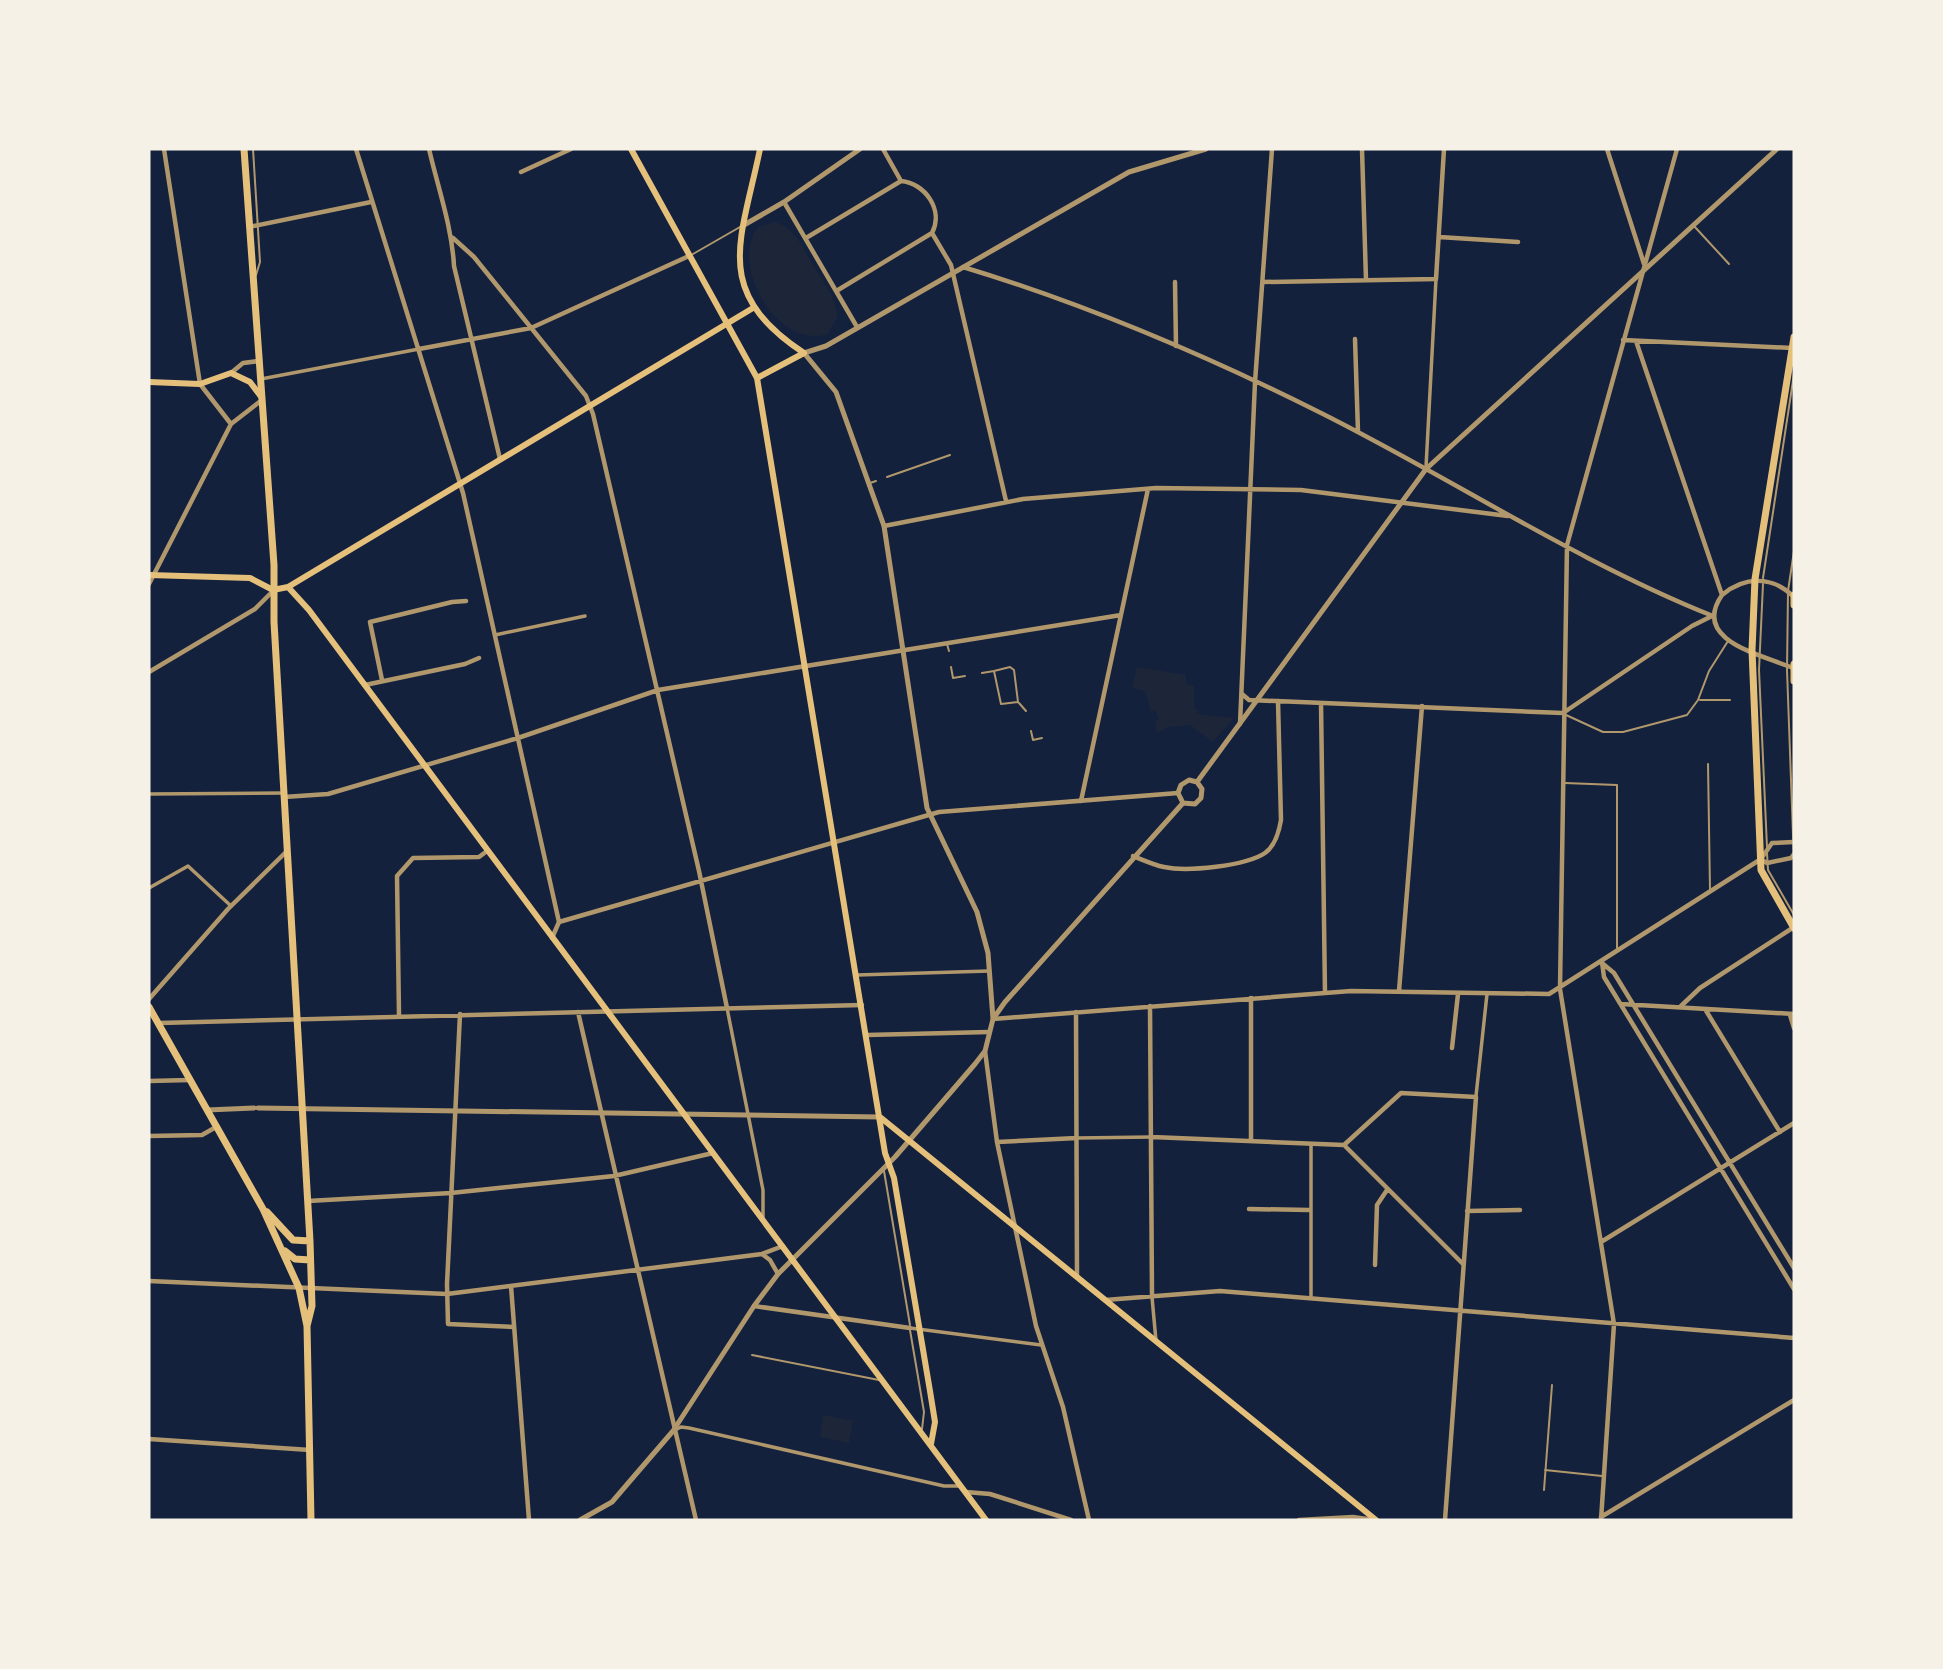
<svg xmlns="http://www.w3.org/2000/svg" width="1943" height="1669" viewBox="0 0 1943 1669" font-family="'Space Grotesk',sans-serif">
	<rect width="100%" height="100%" fill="#14213d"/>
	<path fill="#1d2539" d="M775,222C798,230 803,249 813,265C821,280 836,295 837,317L828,334C778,350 729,267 758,227Z
		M1137,667L1186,675V684L1194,686V709H1197V714L1234,718L1213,742L1190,725L1168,727L1157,733L1155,721L1159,719L1155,710L1151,711L1145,691L1132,688Z
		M823,1415L853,1421L849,1443L820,1437Z"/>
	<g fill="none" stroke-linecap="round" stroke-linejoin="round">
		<path stroke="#b1986c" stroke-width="2" d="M253,149L260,262L256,275
			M1694,226L1729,264
			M693,254L740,227
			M887,477L950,455
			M870,483L876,481
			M1794,551L1788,591L1787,670L1794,862
			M1763,578L1794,374
			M1763,584L1759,670L1767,847
			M947,644L949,651
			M951,667L953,678L965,676
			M982,673L994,671L1001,704L1018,702L1014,670L1010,667L994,671
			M1700,700H1730
			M1019,703L1026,711
			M1566,715L1603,732H1623L1687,715L1698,700L1709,671L1728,641
			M1031,731L1033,740L1042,738
			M1708,764L1710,890
			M1565,783L1617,785V948
			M1767,853L1768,870L1794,915
			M884,1171L910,1325
			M910,1330L924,1412L922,1429
			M752,1355L879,1380
			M1545,1470L1602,1476
			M1544,1490L1552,1385"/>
		<path stroke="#b1986c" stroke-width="3.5" d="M261,379L419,349
			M1426,467L1436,279
			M495,635L585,616
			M149,794L284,793
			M149,888L188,866L231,906
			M857,975L989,971
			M727,1008L763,1190V1217
			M1476,1096L1487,994
			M1077,1138L1151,1137
			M1311,1144V1298
			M1152,1297L1156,1341
			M910,1328L1041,1345
			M673,1431L681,1427L689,1428L944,1486H959"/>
		<path stroke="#b1986c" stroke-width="4.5" d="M164,149L200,384L231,424
			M356,149L463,493L559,922L552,938
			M429,149C438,188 452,227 454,266L500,459
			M883,149L901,181C925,183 944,210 932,233L951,265L1006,501
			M1362,149L1366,280
			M1607,149L1644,264
			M521,172L571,149
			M784,202L857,327
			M249,227L371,202
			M1439,237L1518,242
			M453,238L474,257L586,396L593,414L699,871L727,1008
			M806,238L901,181
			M963,267C1085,304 1203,354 1317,411C1450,477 1575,561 1713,616
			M1175,282L1176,346
			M1263,282L1436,279L1444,149
			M838,290L932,233
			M1355,339L1358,432
			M1623,340L1792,348
			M1636,341L1722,595
			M419,349L531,328L689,256
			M231,373L243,363L259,361
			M884,526L1023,499L1156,488L1301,490L1508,516
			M149,584L231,424L262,400
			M1793,596C1772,576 1745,576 1722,595C1690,641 1763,655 1793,668
			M149,672L255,609L273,591
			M382,680L370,622L452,602L466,601
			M365,685L465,664L479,658
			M1242,694L1249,700L1563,713L1692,626L1712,616
			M1321,703L1325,993
			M1240,724L1255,382L1272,149
			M284,797L328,794L518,738L658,690L1121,615
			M1081,801L1148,489
			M1133,856C1143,860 1154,865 1164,867C1187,872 1246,866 1265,853C1275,846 1279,832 1281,820L1278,701
			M1762,860L1767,863L1791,858L1794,854
			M559,922L939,812L1178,793
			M1602,962L1604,977L1794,1289
			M1602,963L1614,973L1794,1268
			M1399,991L1422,706
			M1251,998V1141
			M149,999L228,909L287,851
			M1621,1004L1794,1014
			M1150,1006L1152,1295
			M1681,1006L1700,988L1794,927
			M1705,1009L1780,1132
			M578,1012L696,1520
			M1076,1012L1077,1277
			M460,1014L447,1284L448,1324L514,1327
			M399,1015L397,876L413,858L479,857L487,851
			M1790,1015L1794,1028
			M993,1019L1351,991L1549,994L1761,859L1772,843L1794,842
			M159,1023L862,1005
			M867,1035L989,1032
			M1452,1048L1458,994
			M985,1051L997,1142L1036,1326L1063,1407L1089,1520
			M149,1081L190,1080
			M149,1136L202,1135L216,1127
			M1152,1137L1344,1145L1463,1264
			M997,1142L1077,1138
			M1344,1145L1401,1093L1476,1097L1445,1520
			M308,1201L451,1193L614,1176L713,1153
			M1249,1209L1309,1210
			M1467,1211L1520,1210
			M1601,1242L1794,1123
			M762,1254L770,1260L778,1274
			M1375,1265L1377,1205L1387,1190
			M149,1281L447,1294L762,1254L783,1246
			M511,1286L529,1520
			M1105,1300L1220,1291L1794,1338
			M754,1306L910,1328
			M149,1439L310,1450
			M966,1492L990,1494L1071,1520
			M1601,1517L1794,1400
			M1299,1520L1353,1517L1374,1520
			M1601,1520L1614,1324L1560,989L1567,545L1677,149"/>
		<path stroke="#b1986c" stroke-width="5" d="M744,225L784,202L860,149
			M1197,782L1426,469L1777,149
			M1183,803L1178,793L1181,785L1189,780L1197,782
			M1183,803L1195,804L1201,798L1202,789L1197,782
			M993,1019L988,953L977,912L927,808L884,526L836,392L804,353L826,346L1129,172L1206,149
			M258,1108L880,1117
			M207,1110L254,1108
			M580,1520L612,1502L636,1474L673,1431L754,1306L778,1274L895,1157L975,1064L985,1051L993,1019L1005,1002L1183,803"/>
		<path stroke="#e5c07b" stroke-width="6" d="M631,149L757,378L885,1153L894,1178L930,1391L935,1422L931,1444
			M760,149C741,242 711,291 804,353
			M757,378L804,353
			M149,382L200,384L231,373L250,382L262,398
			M149,575L250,578L273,590L288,587L753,308
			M288,587L309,610L986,1520
			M880,1117L1376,1520"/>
		<path stroke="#e5c07b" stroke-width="7" d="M244,149L274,565V622L310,1241L312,1306L307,1326
			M1794,337L1755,579L1752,650L1761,870L1794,928
			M1794,595V605
			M1794,664V681
			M149,1007L263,1209L299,1288L307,1326L311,1520
			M267,1212L293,1240L310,1241
			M285,1251L295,1259L310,1260"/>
	</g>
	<rect width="1943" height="1669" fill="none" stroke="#f6f1e7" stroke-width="301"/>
</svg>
